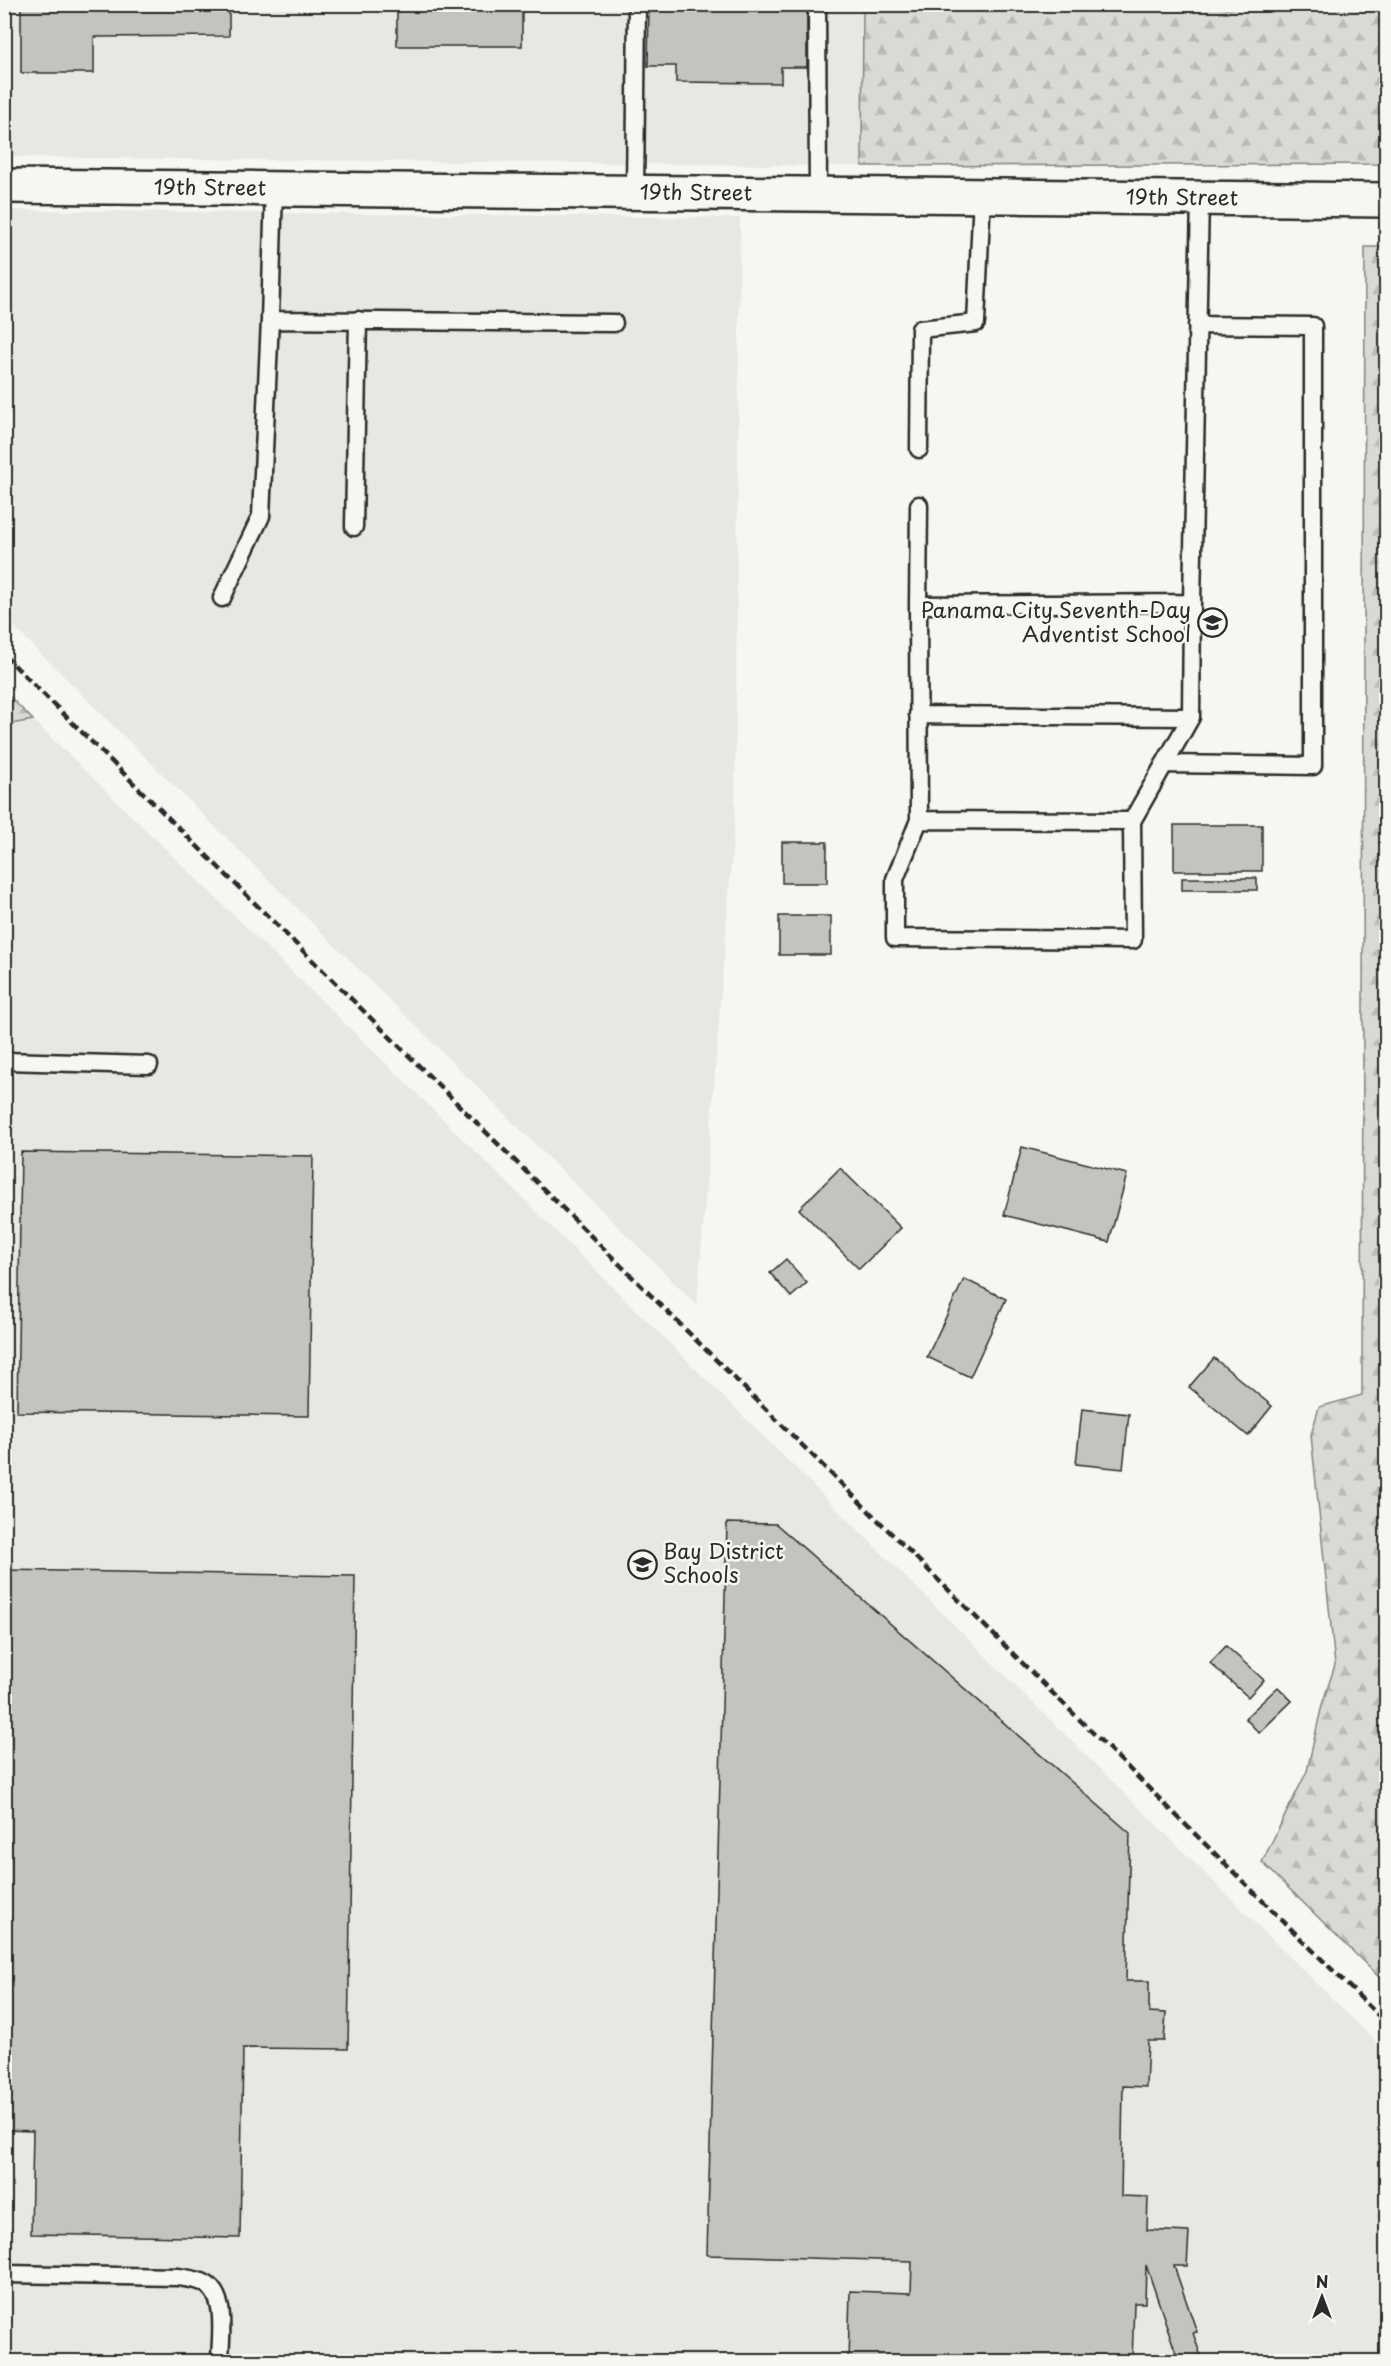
<svg xmlns="http://www.w3.org/2000/svg" width="1391" height="2366" viewBox="0 0 1391 2366" font-family="'Playpen Sans',sans-serif">
	<defs>
		<pattern id="forest-firs" width="22" height="20" patternUnits="userSpaceOnUse" patternTransform="scale(1.5)"><rect width="22" height="20" fill="#d9d9d5"/><path d="M5 1l3.5 6h-7zM16 11l3.5 6h-7z" fill="#babab7"/></pattern>
	</defs>
	<rect width="100%" height="100%" fill="#f6f6f2"/>
	<filter id="ink" filterUnits="userSpaceOnUse"><feTurbulence type="fractalNoise" baseFrequency=".0167" numOctaves="2"/><feDisplacementMap in="SourceGraphic" scale="12" xChannelSelector="R" yChannelSelector="G"/><feConvolveMatrix kernelMatrix="1 2 1 2 8 2 1 2 1" color-interpolation-filters="sRGB"/></filter>
	<g filter="url(#ink)">
		<path fill="#e7e7e3" d="M5,5H864L862,166L5,157Z
			M4,210L740,218L735,813L697,1305L5,618Z
			M33,720L400,1077L1386,2052V2361L5,2362L4,725Z"/>
		<path fill="url(#forest-firs)" stroke="#828280" stroke-width="1.5" d="M863,5H1386V164L862,166Z
			M1365,247H1386V1984L1262,1862L1307,1771L1322,1705L1335,1665L1311,1435L1319,1407L1362,1395Z
			M5,692L33,720L5,725Z"/>
		<path fill="#c3c3c0" stroke="#2b2b2b" stroke-width="1.5" d="M21,4H184V7H229V36L94,37V73H21Z
			M397,4H522V46H397Z
			M649,4H807V67H781V83L676,82V66H648Z
			M1174,825H1262V871H1174Z
			M782,842H827V883H782Z
			M1182,878H1257V890H1182Z
			M779,916H831V955H779Z
			M1022,1147L1127,1174L1109,1242L1004,1215Z
			M21,1152L313,1156L309,1416L17,1412Z
			M840,1168L901,1228L859,1269L799,1209Z
			M786,1259L807,1283L791,1297L770,1273Z
			M964,1279L1006,1299L970,1377L927,1357Z
			M1214,1358L1272,1406L1248,1436L1189,1387Z
			M1082,1409L1129,1414L1123,1469L1076,1464Z
			M727,1523L776,1524L1130,1833L1126,1981H1149V2012L1166,2013L1164,2041H1148L1146,2087L1123,2086L1121,2196L1148,2197L1147,2230L1189,2232L1187,2266H1174L1197,2332L1193,2333L1203,2362H1179L1146,2265L1145,2303H1134L1132,2362H848L850,2291L911,2293L912,2261L707,2255Z
			M4,1570L355,1576L348,2049L243,2048L240,2238L31,2234L33,2131L4,2130Z
			M1226,1646L1264,1680L1248,1697L1210,1663Z
			M1278,1687L1292,1701L1259,1733L1245,1718Z"/>
		<g fill="none" stroke-linecap="round" stroke-linejoin="round">
			<defs>
				<path id="service" d="M817,4L818,194
					M274,188L270,320L614,323
					M635,192L637,4
					M919,449L920,329L976,323L982,195
					M919,505L918,605L1192,603L1200,198
					M354,527L358,320
					M222,598L261,516L270,320
					M918,605L919,820L895,879V938L1133,940L1132,821L919,820
					M918,715L1191,717L1192,603
					M1164,764L1313,766V326L1197,325
					M1132,821L1191,717
					M4,1061L149,1065
					M4,2274L178,2277C185,2278 194,2279 202,2282C229,2293 220,2338 220,2362"/>
				<g id="secondary">
					<path id="s1" d="M4,186L1386,200"/>
				</g>
			</defs>
			<use href="#service" stroke="#2b2b2b" stroke-width="21"/>
			<use href="#secondary" stroke="#2b2b2b" stroke-width="38"/>
			<use href="#service" stroke="#f6f6f2" stroke-width="16"/>
			<use href="#secondary" stroke="#f6f6f2" stroke-width="33"/>
			<path stroke="#2b2b2b" stroke-width="4.5" stroke-dasharray="9 4.5" stroke-linecap="butt" d="M4,655L1386,2023"/>
		</g>
	</g>
	<defs>
		<symbol id="school-ring" viewBox="-11 -11 22 22"><circle r="9.5" fill="#f6f6f2" stroke="#2b2b2b" stroke-width="1.5"/><path d="M0-5L7-2L0 1L-7-2ZM-4 1L0 2.5L4 1V4Q0 6-4 4Z" fill="#2b2b2b"/></symbol>
	</defs>
	<g fill-rule="evenodd">
		<use href="#school-ring" x="1196" y="606" width="33" height="33"/>
		<use href="#school-ring" x="626" y="1548" width="33" height="33"/>
	</g>
	<g text-anchor="middle" stroke-width="5" stroke-linejoin="round" paint-order="stroke">
		<g font-size="21" fill="#2b2b2b" stroke="#f6f6f2">
			<text dy="7" stroke="none"><textPath href="#s1" startOffset="206">19th Street</textPath></text>
			<text dy="7" stroke="none"><textPath href="#s1" startOffset="692">19th Street</textPath></text>
			<text dy="7" stroke="none"><textPath href="#s1" startOffset="1178">19th Street</textPath></text>
		</g>
		<g font-size="21" fill="#2b2b2b" stroke="#f6f6f2" text-anchor="end">
			<text x="1191" y="618">Panama City Seventh-Day<tspan x="1191" dy="24">Adventist School</tspan></text>
			<text x="663" y="1559" text-anchor="start">Bay District<tspan x="663" dy="24">Schools</tspan></text>
		</g>
	</g>
	<rect width="1391" height="2366" fill="none" stroke="#f6f6f2" stroke-width="24"/>
	<rect x="12" y="12" width="1367" height="2342" fill="none" stroke="#2b2b2b" stroke-width="2" filter="url(#ink)"/>
	<g transform="translate(1322 2297)" stroke="#f6f6f2" stroke-width="4.5" paint-order="stroke">
	<path d="M0-4.5L10 22L0 15L-10 22Z" fill="#2b2b2b"/>
	<text y="-9" font-size="16" font-weight="bold" text-anchor="middle" fill="#2b2b2b">N</text>
	</g>
</svg>
